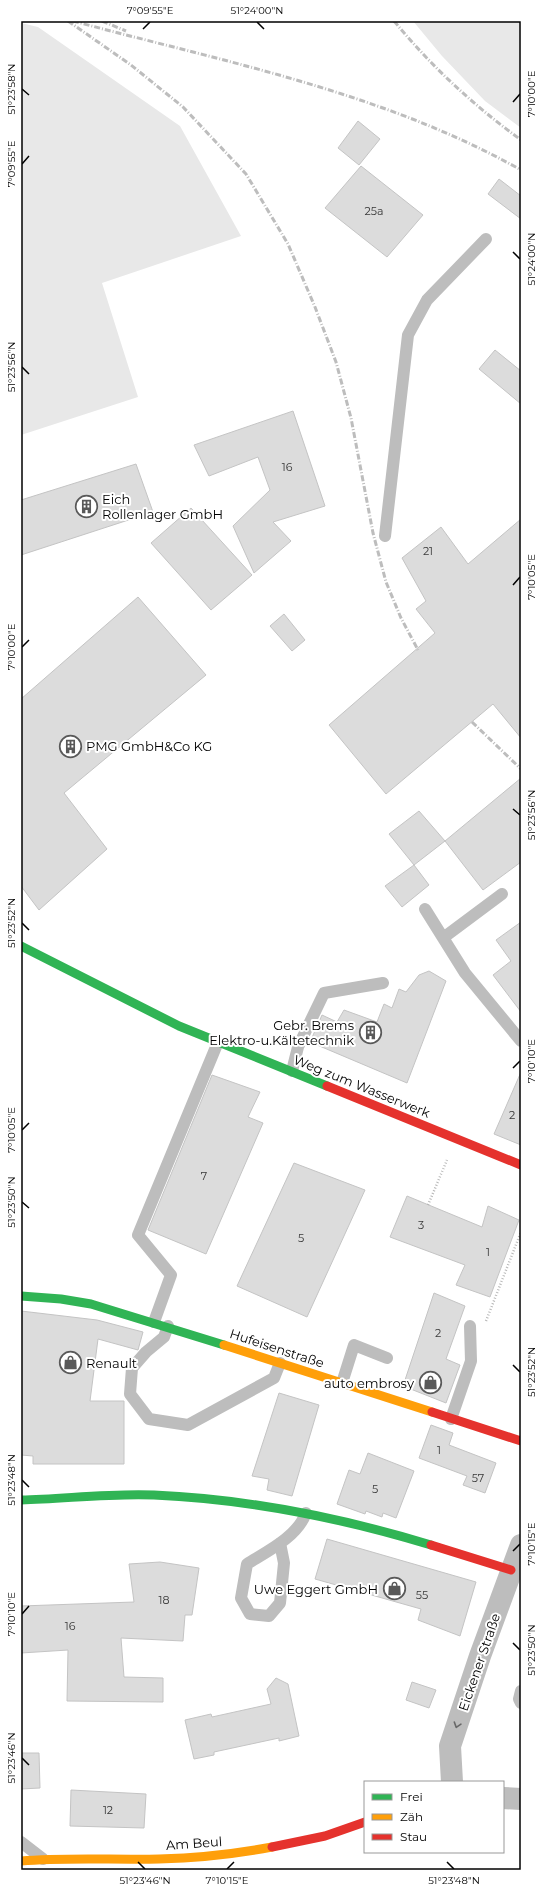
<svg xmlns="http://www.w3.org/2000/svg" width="542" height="1891" viewBox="0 0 542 1891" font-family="Montserrat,sans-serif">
	<rect width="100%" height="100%" fill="#fff"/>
	<path fill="#e8e8e8" d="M413,21H521V128L485,101L442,56Z
		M21,23L38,27L180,126L241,236L102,283L138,397L21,435Z"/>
	<path fill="#dcdcdc" stroke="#c4c4c4" d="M358,121L380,139L359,165L338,148Z
		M361,166L423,215L387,257L325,208Z
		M499,179L521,196V219L488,194Z
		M495,350L521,371V404L479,369Z
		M293,411L325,506L273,522L291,541L254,573L233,526L270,490L258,457L209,476L194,445Z
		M136,464L153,512L21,555V500Z
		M191,508L252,575L211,610L151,543Z
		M521,519V738L493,704L386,794L329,725L435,633L416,609L426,601L402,558L441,527L468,564Z
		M138,597L206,675L64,793L107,849L39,910L21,886V699Z
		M284,614L305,640L292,651L270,626Z
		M521,778V862L483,890L445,841Z
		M419,811L445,841L414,865L389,834Z
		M414,865L429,885L402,907L385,886Z
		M521,922V1012L493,975L511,961L496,940Z
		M429,971L446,981L407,1083L310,1042L322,1015L337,1022L344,1010L377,1022L384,1004L392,1008L399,989L406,992L419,975Z
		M521,1072V1145L494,1134Z
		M212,1075L260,1092L248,1117L263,1123L206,1254L148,1230Z
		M294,1163L365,1190L307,1317L237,1286Z
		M407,1196L482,1227L488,1206L519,1220L490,1297L456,1285L465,1265L390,1237Z
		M434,1293L465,1306L446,1359L460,1365L446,1403L403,1386Z
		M21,1311L97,1320L143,1332L138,1350L98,1339L90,1401H124V1464H33V1456L21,1455Z
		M279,1393L319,1405L292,1496L267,1490L269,1479L252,1476Z
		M431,1425L453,1433L449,1445L496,1463L485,1493L463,1485L467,1476L419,1458Z
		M368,1453L414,1471L396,1518L383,1513L382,1517L366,1511L365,1514L337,1504L349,1470L360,1474Z
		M327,1539L476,1582L460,1636L418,1620L421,1609L315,1579Z
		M160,1562L199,1568L192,1615H185L183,1641L121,1638L124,1677L163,1678V1702L67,1701L68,1650L21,1653V1606L134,1602L129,1564Z
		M276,1678L288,1684L299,1736L279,1741V1738L214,1752V1755L194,1759L185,1720L211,1714L212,1717L271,1704L267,1689Z
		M412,1682L436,1690L429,1708L406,1700Z
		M21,1753H39L40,1788L21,1789Z
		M71,1790L146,1794L144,1828L70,1826Z"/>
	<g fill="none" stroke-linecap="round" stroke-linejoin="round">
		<path stroke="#b8b8b8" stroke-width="2.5" stroke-dasharray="1 2" stroke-linecap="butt" d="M428,1205L447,1160
			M486,1321L521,1232"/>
		<path stroke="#bdbdbd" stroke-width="12" d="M385,536L408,335L427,300L486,239
			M425,909L465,973L521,1041
			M443,938L502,894
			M292,1071L298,1047L324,993L383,983
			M154,1322L171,1275L138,1235L218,1042
			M168,1326L164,1337L146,1352L132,1368L130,1394L149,1419L188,1425L274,1378L280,1363
			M342,1383L354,1345L387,1358
			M451,1419L471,1361L470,1326
			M280,1543L284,1563L280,1603L269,1616L250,1614L241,1598L247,1564C268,1551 297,1537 306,1513
			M521,1691L519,1699L521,1703
			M21,1842L43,1859"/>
		<path stroke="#bdbdbd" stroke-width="22" d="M452,1782L450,1746L480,1656L521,1545
			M503,1798L521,1799"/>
		<path stroke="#30b455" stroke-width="9" d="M21,946L179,1026L327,1086
			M21,1296L61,1299L91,1304L224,1345
			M21,1500C65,1499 110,1493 154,1495C247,1499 342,1518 431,1545"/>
		<path stroke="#ff9f0a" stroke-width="9" d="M224,1345L432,1412
			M21,1861C67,1857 113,1860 159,1859C196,1858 235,1854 272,1847"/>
		<path stroke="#e5322d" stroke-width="9" d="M327,1086L521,1165
			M432,1412L521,1441
			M431,1545L511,1570
			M272,1847L325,1836L365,1822"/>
		<path stroke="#bdbdbd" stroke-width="3" stroke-dasharray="6 2 1 2" stroke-linecap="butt" d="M68,21L131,65L183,107L246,174L288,244L315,307L336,362L351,418L373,533L386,582L401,618L418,650
			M73,21C225,62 382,92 521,170
			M102,21L126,31
			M394,21C433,68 472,104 521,140
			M472,722L521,769"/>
	</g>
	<defs><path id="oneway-chevron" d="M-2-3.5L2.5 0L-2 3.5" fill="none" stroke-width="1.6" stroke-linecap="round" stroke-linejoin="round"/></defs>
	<use stroke="#686868" href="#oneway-chevron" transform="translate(457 1725) rotate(108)"/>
	<path fill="none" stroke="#000" stroke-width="1.5" d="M257,22L264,29M143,29L150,22M22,89L29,95M513,102L520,94M22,164L29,156M513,252L520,259M22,367L29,374M513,585L520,577M22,647L29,640M513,809L520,815M22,923L29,930M513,1068L520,1061M22,1130L29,1123M22,1202L29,1208M513,1365L520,1372M22,1480L29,1487M513,1551L520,1544M22,1614L29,1606M513,1643L520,1650M22,1758L29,1765M138,1862L145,1869M447,1862L454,1869M227,1869L234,1862"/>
	<defs>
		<symbol id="building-ring" viewBox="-11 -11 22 22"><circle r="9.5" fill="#fff" stroke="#595959" stroke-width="1.5"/><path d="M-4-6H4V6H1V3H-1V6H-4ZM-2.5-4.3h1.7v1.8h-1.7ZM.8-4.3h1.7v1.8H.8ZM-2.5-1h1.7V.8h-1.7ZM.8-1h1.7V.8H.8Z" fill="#595959"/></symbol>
		<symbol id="shop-ring" viewBox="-11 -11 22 22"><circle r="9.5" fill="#fff" stroke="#595959" stroke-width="1.5"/><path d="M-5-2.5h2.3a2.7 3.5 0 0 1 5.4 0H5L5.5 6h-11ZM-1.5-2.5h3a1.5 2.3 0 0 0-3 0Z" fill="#595959"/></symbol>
	</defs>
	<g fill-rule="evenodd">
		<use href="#building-ring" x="74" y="494" width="25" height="25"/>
		<use href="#building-ring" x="58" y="734" width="25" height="25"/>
		<use href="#building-ring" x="358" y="1020" width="25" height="25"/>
		<use href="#shop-ring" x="58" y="1350" width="25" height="25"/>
		<use href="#shop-ring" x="418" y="1370" width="25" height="25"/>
		<use href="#shop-ring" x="382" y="1576" width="25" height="25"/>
	</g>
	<g text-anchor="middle" stroke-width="4" stroke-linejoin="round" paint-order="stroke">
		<g font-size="11" fill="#373737">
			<text x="374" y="215">25a</text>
			<text x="287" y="471">16</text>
			<text x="428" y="555">21</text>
			<text x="512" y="1119">2</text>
			<text x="204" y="1180">7</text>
			<text x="421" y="1229">3</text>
			<text x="301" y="1242">5</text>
			<text x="488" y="1256">1</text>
			<text x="438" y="1337">2</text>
			<text x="439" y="1454">1</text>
			<text x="478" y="1482">57</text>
			<text x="375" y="1493">5</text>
			<text x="422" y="1599">55</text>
			<text x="164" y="1604">18</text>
			<text x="70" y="1630">16</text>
			<text x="108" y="1814">12</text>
		</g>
		<g font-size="13" fill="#000" stroke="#fff" text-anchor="start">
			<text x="102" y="504">Eich<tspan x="102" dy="15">Rollenlager GmbH</tspan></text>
			<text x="86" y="751">PMG GmbH&amp;Co KG</text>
			<text x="354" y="1030" text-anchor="end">Gebr. Brems<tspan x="354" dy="15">Elektro-u.Kältetechnik</tspan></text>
			<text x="86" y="1368">Renault</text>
			<text x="414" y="1388" text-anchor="end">auto embrosy</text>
			<text x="378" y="1594" text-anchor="end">Uwe Eggert GmbH</text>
		</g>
		<g font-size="13" fill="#000" stroke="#fff">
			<text transform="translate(362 1086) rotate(22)" y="5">Weg zum Wasserwerk</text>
			<text transform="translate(277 1348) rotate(18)" y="5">Hufeisenstraße</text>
			<text transform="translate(479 1662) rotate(-71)" y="5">Eickener Straße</text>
			<text transform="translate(194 1843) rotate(-4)" y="5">Am Beul</text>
		</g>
	</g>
	<rect width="542" height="1891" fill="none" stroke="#ffffff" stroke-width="44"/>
	<rect x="364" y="1781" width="140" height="72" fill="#ffffff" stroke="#999999"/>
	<rect x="372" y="1794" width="20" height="6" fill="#30b455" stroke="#999999"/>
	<text x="400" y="1801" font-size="12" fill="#000000">Frei</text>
	<rect x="372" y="1814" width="20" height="6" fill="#ff9f0a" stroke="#999999"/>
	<text x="400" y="1821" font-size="12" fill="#000000">Zäh</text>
	<rect x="372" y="1834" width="20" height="6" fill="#e5322d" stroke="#999999"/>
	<text x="400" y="1841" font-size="12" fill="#000000">Stau</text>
	<rect x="22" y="22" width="498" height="1847" fill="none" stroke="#000" stroke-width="1.5"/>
	<g font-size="10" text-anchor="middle" fill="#000">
		<text x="150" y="14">7°09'55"E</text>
		<text x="257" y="14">51°24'00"N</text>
		<text transform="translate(11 89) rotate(-90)" y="4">51°23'58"N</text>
		<text transform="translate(531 94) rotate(-90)" y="4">7°10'00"E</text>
		<text transform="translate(11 164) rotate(-90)" y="4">7°09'55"E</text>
		<text transform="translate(531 259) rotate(-90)" y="4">51°24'00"N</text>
		<text transform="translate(11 367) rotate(-90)" y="4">51°23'56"N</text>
		<text transform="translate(531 577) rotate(-90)" y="4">7°10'05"E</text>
		<text transform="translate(11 647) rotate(-90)" y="4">7°10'00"E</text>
		<text transform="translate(531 815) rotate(-90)" y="4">51°23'56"N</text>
		<text transform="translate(11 923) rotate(-90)" y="4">51°23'52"N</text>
		<text transform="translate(531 1061) rotate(-90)" y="4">7°10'10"E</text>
		<text transform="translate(11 1130) rotate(-90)" y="4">7°10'05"E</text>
		<text transform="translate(11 1202) rotate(-90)" y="4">51°23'50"N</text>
		<text transform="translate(531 1372) rotate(-90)" y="4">51°23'52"N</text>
		<text transform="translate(11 1480) rotate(-90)" y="4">51°23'48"N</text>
		<text transform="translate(531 1544) rotate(-90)" y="4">7°10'15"E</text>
		<text transform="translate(11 1614) rotate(-90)" y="4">7°10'10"E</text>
		<text transform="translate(531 1650) rotate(-90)" y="4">51°23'50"N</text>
		<text transform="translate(11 1758) rotate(-90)" y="4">51°23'46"N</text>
		<text x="145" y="1884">51°23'46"N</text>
		<text x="227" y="1884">7°10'15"E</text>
		<text x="454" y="1884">51°23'48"N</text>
	</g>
</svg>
